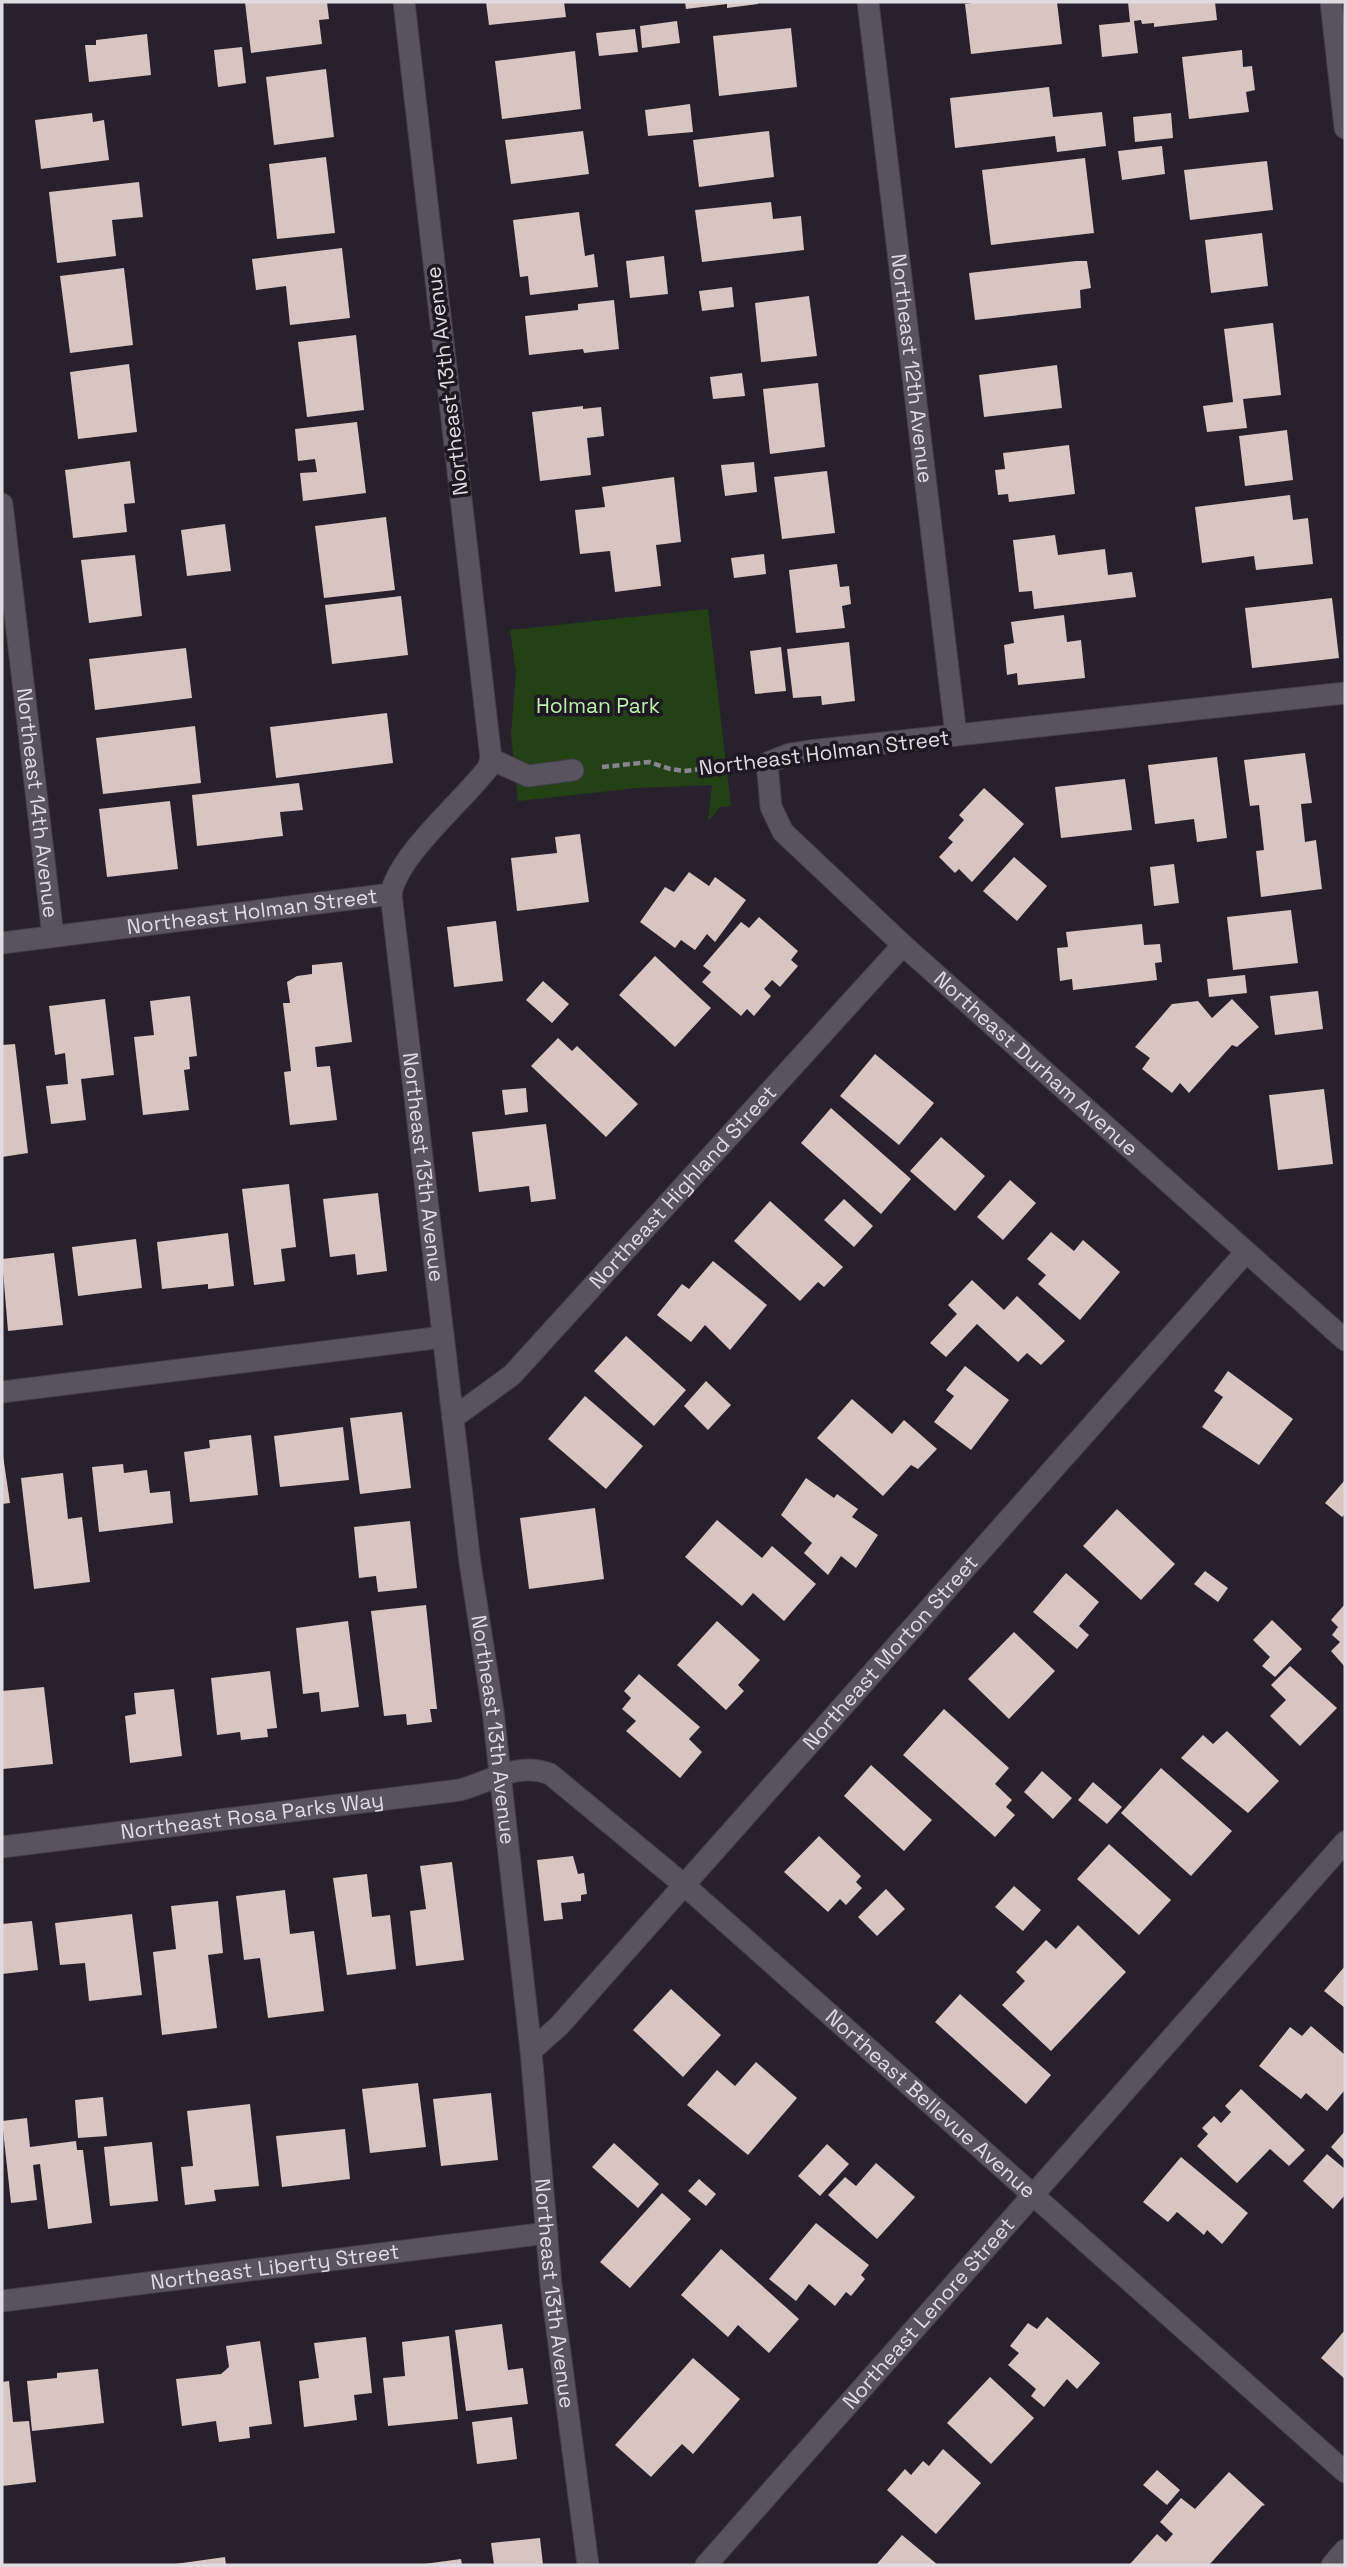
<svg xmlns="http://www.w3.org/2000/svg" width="1347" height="2567" viewBox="0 0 1347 2567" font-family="'Space Grotesk',sans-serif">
	<rect width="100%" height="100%" fill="#28212d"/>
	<path fill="#224216" d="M708,609L731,806L720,807L708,821L712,785L637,788L518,801L511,735L516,672L510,630Z"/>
	<path fill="#d8c4c1" d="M245,2H327L329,19L319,20L322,44L251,53Z
		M486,2H564L566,17L489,25Z
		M685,2H757L758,4L727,8V4L686,9Z
		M979,2H1057L1062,44L971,54L965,4Z
		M1128,2H1215L1217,20L1154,27V23L1142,24L1141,20L1134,21L1138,53L1102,57L1099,25L1130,22Z
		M677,21L680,43L642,48L640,26Z
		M791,28L797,87L719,96L713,36Z
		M635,29L638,52L599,56L596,33Z
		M147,34L151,75L89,82L85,45H96V40Z
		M242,47L246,83L218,87L214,50Z
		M1242,50L1243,67L1252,66L1255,90L1246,92L1249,112L1189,119L1182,57Z
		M575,51L581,109L502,119L495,61Z
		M326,69L334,137L274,145L266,77Z
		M1049,87L1053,117L1102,112L1106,146L1057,152L1055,136L955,148L950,98Z
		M690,104L693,132L648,136L645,110Z
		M92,113L93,122L104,120L109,160L41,169L35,120Z
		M1171,113L1173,138L1135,142L1133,117Z
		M583,131L589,174L511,184L505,140Z
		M769,131L774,177L699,187L693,140Z
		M1162,146L1165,174L1122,180L1118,151Z
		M326,157L335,233L277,239L269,164Z
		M1085,158L1094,233L991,245L982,170Z
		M1267,161L1273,210L1190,220L1184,170Z
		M139,182L143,217L112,220L116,256L57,263L49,192Z
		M771,202L773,219L801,216L804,250L702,262L695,210Z
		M579,212L585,256L594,254L598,287L530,295L528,276L520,277L513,220Z
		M1262,233L1268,286L1211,293L1205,240Z
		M342,248L350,318L290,325L286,286L256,290L252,259Z
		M664,256L668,294L630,298L626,261Z
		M1076,261H1087L1091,288L1080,290L1081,308L975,320L969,273Z
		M124,268L133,345L70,353L60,276Z
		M732,287L734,307L702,311L699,291Z
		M809,296L817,356L761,362L755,303Z
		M614,300L619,349L584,353L583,349L529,355L525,316L578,310V304Z
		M1273,323L1281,395L1243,399L1247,428L1207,432L1203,406L1233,402L1224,329Z
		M356,335L364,410L307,417L298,342Z
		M129,364L137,432L78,439L70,372Z
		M1057,365L1062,408L984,417L979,375Z
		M742,373L745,396L713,399L710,377Z
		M818,383L825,447L770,454L763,389Z
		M583,406V409L601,407L604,436L587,438L591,475L540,481L532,412Z
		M357,422L366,493L303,501L300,473L317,472L315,459L298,461L295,429Z
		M1287,430L1293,480L1245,486L1239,436Z
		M1069,445L1075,494L1009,502L1008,494L998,495L995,470L1005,469L1003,453Z
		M130,461L135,503L124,504L127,532L73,538L65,470Z
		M754,462L757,492L725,496L721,465Z
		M827,471L835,533L782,539L774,477Z
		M674,477L681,542L656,545L661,586L615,592L610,551L580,554L575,510L605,507L602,487Z
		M1290,495L1293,520L1308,518L1313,564L1256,570L1254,556L1202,563L1195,507Z
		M386,517L395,590L324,598L315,526Z
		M225,524L231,571L187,576L181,530Z
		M1055,535L1058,555L1105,549L1108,575L1132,572L1136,597L1034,609L1032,591L1019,592L1013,540Z
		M764,554L766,574L734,578L731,558Z
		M135,555L142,616L89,623L81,560Z
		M837,564L840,587L849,586L851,604L842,606L845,628L796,633L789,570Z
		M401,596L408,655L332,664L325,605Z
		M1332,598L1339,658L1252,668L1245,608Z
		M1064,615L1067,642L1081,640L1085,678L1018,685L1017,673L1007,675L1004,645L1014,643L1011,622Z
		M849,642L855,701L822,705L821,696L793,698L787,649Z
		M781,647L786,691L755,694L750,651Z
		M186,648L192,698L95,710L89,659Z
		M387,713L393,763L276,778L270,727Z
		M195,726L201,783L103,794L96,738Z
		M1305,753L1312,803L1301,804L1305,842L1316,840L1322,889L1261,897L1256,851L1264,850L1259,805L1250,806L1244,760Z
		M1217,757L1227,838L1197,842L1194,819L1155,824L1148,765Z
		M1125,779L1132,830L1061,838L1055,787Z
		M299,783L303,810L280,812L283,836L197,846L192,795Z
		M984,788L1024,824L972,882L959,869L955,873L939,857L953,842L948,838L964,820L959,815Z
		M170,801L178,869L107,877L99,809Z
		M580,834L589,902L517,911L511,858L557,853L555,837Z
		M1014,857L1047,886L1017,921L983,891Z
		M1174,864L1179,903L1154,906L1150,867Z
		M689,872L709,886L715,877L746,900L715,942L707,934L695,950L681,940L675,948L640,922L665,887L674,892Z
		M1291,910L1298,963L1233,970L1227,917Z
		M759,917L798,951L791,960L798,966L780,987L772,980L764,989L771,996L754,1016L747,1009L741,1016L702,982L711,972L703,966L741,922L749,928Z
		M496,921L503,981L454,987L447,927Z
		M1142,924L1144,945L1160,944L1162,962L1155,963L1157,980L1073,990L1072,979L1060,981L1057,948L1068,947L1066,932Z
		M655,956L711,1008L675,1047L619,995Z
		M342,962L352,1042L315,1047L317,1067L330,1066L337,1120L290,1125L284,1072L291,1071L283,1003H290L287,982L297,976L312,974V965Z
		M1245,975L1247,993L1209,997L1207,979Z
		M543,981L569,1004L552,1023L526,1000Z
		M1318,991L1323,1029L1275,1035L1270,996Z
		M190,996L197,1056L189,1057L190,1069L184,1070L189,1110L143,1115L134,1037L154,1035L150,1001Z
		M105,999L114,1075L81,1079L86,1120L51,1124L46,1086L68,1084L65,1053L55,1055L49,1006Z
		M1232,999L1259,1027L1237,1047L1232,1045L1189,1093L1180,1083L1172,1093L1142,1069L1150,1058L1135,1047L1172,1004L1198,1001L1212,1018Z
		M558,1038L572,1051L577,1046L638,1104L606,1137L531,1066Z
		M15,1044L28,1153L2,1157V1045Z
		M875,1054L934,1103L899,1145L840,1096Z
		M526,1088L528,1112L505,1115L502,1090Z
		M1324,1089L1333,1164L1278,1170L1269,1095Z
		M831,1108L911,1179L881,1214L801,1143Z
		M546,1124L556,1199L531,1202L529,1186L479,1192L472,1132Z
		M941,1137L985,1176L955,1211L910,1171Z
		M1010,1180L1036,1203L1003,1240L977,1217Z
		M289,1184L296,1247L281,1249L285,1281L254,1285L242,1189Z
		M378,1193L387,1271L357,1275L355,1254L330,1257L323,1199Z
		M844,1199L873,1226L854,1247L824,1220Z
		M770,1201L843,1267L824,1287L818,1282L800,1301L734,1241Z
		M1051,1232L1074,1251L1083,1240L1120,1272L1080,1320L1038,1284L1046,1275L1027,1259Z
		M228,1233L234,1286L208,1289V1284L162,1289L157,1242Z
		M136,1239L142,1288L78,1296L72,1247Z
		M54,1253L63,1325L8,1331L2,1259Z
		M713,1261L767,1305L730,1350L705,1325L691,1342L657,1315L682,1284L689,1289Z
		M972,1280L1004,1310L1017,1296L1065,1341L1041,1365L1027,1353L1018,1362L977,1324L946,1357L930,1343L957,1314L948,1305Z
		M626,1336L686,1390L654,1426L594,1371Z
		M965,1366L1009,1400L971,1450L934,1422L954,1396L946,1390Z
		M1228,1371L1293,1419L1259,1465L1202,1427L1223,1397L1214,1391Z
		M706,1381L731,1405L708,1430L684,1406Z
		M585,1396L643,1446L606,1489L548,1439Z
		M852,1399L892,1434L904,1420L937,1449L918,1469L911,1465L883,1496L817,1438Z
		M402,1412L411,1488L360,1494L350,1418Z
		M343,1427L349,1480L280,1487L274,1436Z
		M251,1435L258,1495L190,1502L184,1452L210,1448L209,1440Z
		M2,1449L10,1503L2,1504Z
		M123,1464L124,1473L147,1470L150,1493L170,1491L173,1523L99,1532L92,1467Z
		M63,1473L68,1519L82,1517L90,1582L34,1589L21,1478Z
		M806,1478L834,1498L837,1494L858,1509L852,1517L878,1535L856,1568L841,1556L828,1575L804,1553L812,1543L781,1515Z
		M1345,1480V1514L1342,1517L1325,1503Z
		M595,1508L604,1579L529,1589L520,1518Z
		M1117,1509L1175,1564L1141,1600L1083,1546Z
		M717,1520L762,1558L772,1546L816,1584L784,1621L753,1593L742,1606L685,1557Z
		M410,1521L417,1588L378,1592L376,1576L359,1578L354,1527Z
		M1205,1571L1228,1588L1218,1602L1194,1584Z
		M1066,1573L1099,1602L1079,1626L1089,1635L1077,1649L1033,1612Z
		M1345,1604V1667L1331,1651L1340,1642L1332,1635L1338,1627L1331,1620Z
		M426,1605L437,1709H430L432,1722L407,1725L406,1714L384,1716L371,1611Z
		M1272,1620L1302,1649L1275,1677L1262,1666L1270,1657L1253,1640Z
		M348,1621L359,1707L321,1712L319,1692L303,1694L296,1628Z
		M717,1621L760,1660L738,1685L744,1691L726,1710L677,1665Z
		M1014,1632L1055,1671L1009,1719L968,1679Z
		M1290,1666L1337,1708L1300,1746L1270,1716L1286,1700L1271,1685Z
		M270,1671L277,1728L267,1729L268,1737L241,1740L240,1732L217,1735L211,1678Z
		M639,1674L700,1727L689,1739L702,1752L680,1778L626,1731L636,1721L622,1709L631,1698L624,1691Z
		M44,1687L53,1764L3,1769L2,1691Z
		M174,1689L182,1756L130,1763L125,1716L136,1714L134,1693Z
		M944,1709L1009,1768L995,1784L1012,1800L1006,1807L1015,1815L995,1837L903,1755Z
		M1227,1731L1279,1781L1248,1813L1181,1758L1203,1735L1213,1744Z
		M871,1765L932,1820L904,1851L844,1796Z
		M1161,1768L1232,1831L1191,1876L1121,1813Z
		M1042,1771L1072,1798L1053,1819L1024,1792Z
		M1093,1782L1122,1807L1107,1824L1078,1800Z
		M819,1836L861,1876L856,1882L862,1888L846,1905L840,1899L828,1912L784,1872Z
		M1109,1844L1171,1900L1139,1935L1077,1879Z
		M573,1856L578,1874L584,1873L587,1894L581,1895V1901L561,1903L563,1919L544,1921L537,1860Z
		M452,1862L464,1960L416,1966L410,1911L426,1909L420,1866Z
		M367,1874L372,1917L390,1915L396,1969L347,1975L333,1878Z
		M1014,1886L1041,1910L1023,1931L995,1907Z
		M886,1889L905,1909L877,1936L858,1917Z
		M285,1890L290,1934L314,1931L324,2011L268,2018L260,1958L244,1960L236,1896Z
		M218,1901L223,1953L208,1955L217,2028L162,2035L153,1952L176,1949L171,1906Z
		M132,1914L142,1995L89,2001L85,1963L60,1965L55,1923Z
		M32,1921L38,1970L2,1974V1924Z
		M1078,1925L1126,1972L1051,2051L1002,2005L1025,1981L1016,1972L1046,1940L1056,1949Z
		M1345,1966V2008L1324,1991Z
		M671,1989L721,2035L683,2077L633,2030Z
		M960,1994L1051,2075L1026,2104L935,2022Z
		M1311,2026L1345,2055V2092L1344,2091L1327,2111L1306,2093L1301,2099L1259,2066L1290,2027L1302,2036Z
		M756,2062L797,2098L748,2155L687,2105L717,2070L735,2086Z
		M418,2083L426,2147L370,2153L362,2089Z
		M1241,2089L1305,2150L1289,2166L1270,2149L1237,2183L1197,2146L1208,2134L1202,2128L1214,2116L1221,2123L1231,2112L1225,2106Z
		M491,2093L498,2160L441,2166L433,2099Z
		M103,2097L107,2136L78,2138L75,2100Z
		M250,2104L259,2186L214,2190L216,2201L185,2205L181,2167L193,2166L187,2111Z
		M27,2118L30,2147L76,2141L77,2150H83L92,2223L48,2229L40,2164L33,2165L37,2200L11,2203L2,2121Z
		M345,2129L350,2179L282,2187L276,2136Z
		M1345,2131V2161L1331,2147Z
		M152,2142L158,2201L110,2206L104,2147Z
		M614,2143L659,2184L638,2208L592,2167Z
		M827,2144L849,2164L820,2196L798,2176Z
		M1327,2154L1345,2169V2195L1333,2209L1303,2181Z
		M1181,2157L1248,2213L1222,2244L1207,2230L1204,2235L1177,2212L1168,2222L1143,2202Z
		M876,2163L915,2197L877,2239L828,2195L845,2177L856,2186Z
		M699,2179L716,2194L706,2206L688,2191Z
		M662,2193L691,2219L630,2288L600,2262Z
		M816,2223L869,2265L861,2275L865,2279L851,2296L846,2292L835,2306L809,2284L796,2301L769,2279Z
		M721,2249L799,2319L769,2353L738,2325L728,2337L681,2295Z
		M1047,2317L1100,2363L1077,2389L1067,2379L1044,2407L1031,2396L1036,2389L1008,2365L1019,2353L1010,2346L1028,2323L1037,2329Z
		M502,2324L508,2370L523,2368L528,2404L466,2411L455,2330Z
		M1345,2330V2379L1321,2358Z
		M449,2336L458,2419L388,2426L383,2378L405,2376L402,2342Z
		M366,2337L372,2393L354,2395L357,2420L304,2427L299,2381L319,2378L314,2343Z
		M260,2341L272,2424L249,2427L250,2438L219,2442L216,2421L182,2426L176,2379L221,2374L229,2367L226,2346Z
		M693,2358L740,2399L693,2454L682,2444L651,2477L615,2445Z
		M98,2369L104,2423L32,2431L27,2381L57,2378V2373Z
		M990,2377L1034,2418L991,2464L947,2423Z
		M9,2381L13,2422L29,2421L36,2482L2,2486V2382Z
		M512,2417L517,2459L477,2464L472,2422Z
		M943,2449L981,2483L936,2534L887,2490L905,2469L911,2475L923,2461L929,2466Z
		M1157,2470L1180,2490L1167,2505L1143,2485Z
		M1229,2472L1265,2505L1262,2506L1209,2565L1130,2564L1157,2534L1166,2542L1173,2534L1160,2522L1181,2498L1195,2509Z
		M902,2535L938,2565H876Z
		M540,2538L543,2565H494L491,2543Z
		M225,2557L226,2565H175V2564Z
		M461,2559L462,2565H424V2564Z"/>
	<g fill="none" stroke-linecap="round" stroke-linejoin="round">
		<defs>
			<g id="minor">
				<path id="s1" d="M868,2L956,735"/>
				<path d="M1331,2L1345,128"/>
				<path id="s2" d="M2,504L53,936"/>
				<path id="s3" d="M1345,693L809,751L790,754L767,763L771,807L783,832L903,945L1345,1340"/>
				<path d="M491,759L528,776L573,770"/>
				<path id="s4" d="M391,894L470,1563L493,1711L531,2051L551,2284L588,2565"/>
				<path id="s5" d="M2,943L391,894C398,855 462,802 488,768L491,759L404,2"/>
				<path d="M2,1392L443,1337"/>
				<path id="s6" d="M453,1418L512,1375L903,945"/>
				<path id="s7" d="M2,1847L460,1790C490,1782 518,1761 550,1774L683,1884L1345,2472"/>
				<path id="s8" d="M531,2051L559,2026L1246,1252"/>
				<path id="s9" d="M2,2301L547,2233"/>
				<path id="s10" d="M706,2565L1345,1842"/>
				<path d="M1332,2565L1345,2550"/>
			</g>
		</defs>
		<use href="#minor" stroke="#423d46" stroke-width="23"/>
		<path stroke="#88838d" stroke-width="4.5" stroke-dasharray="7 3.5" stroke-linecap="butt" d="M602,767L649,762L670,769L684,771L738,765"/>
		<use href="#minor" stroke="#59525f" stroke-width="21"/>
	</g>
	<g text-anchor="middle" stroke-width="7" stroke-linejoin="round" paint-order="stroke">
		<g font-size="21" fill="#dfdbe3" stroke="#1e1823">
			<text dy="7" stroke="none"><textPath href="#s1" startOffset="369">Northeast 12th Avenue</textPath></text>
			<text transform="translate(447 381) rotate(-97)" y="7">Northeast 13th Avenue</text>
			<text transform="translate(824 753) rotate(-7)" y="7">Northeast Holman Street</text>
			<text dy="7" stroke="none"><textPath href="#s2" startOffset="301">Northeast 14th Avenue</textPath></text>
			<text dy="7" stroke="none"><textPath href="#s5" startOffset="252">Northeast Holman Street</textPath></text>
			<text dy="7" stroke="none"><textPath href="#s3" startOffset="998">Northeast Durham Avenue</textPath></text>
			<text dy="7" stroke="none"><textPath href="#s4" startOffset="275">Northeast 13th Avenue</textPath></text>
			<text dy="7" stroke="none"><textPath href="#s6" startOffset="327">Northeast Highland Street</textPath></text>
			<text dy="7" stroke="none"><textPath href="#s8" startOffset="537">Northeast Morton Street</textPath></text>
			<text dy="7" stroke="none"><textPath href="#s4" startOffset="842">Northeast 13th Avenue</textPath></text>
			<text dy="7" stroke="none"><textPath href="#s7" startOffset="252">Northeast Rosa Parks Way</textPath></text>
			<text dy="7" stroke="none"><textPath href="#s7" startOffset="1059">Northeast Bellevue Avenue</textPath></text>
			<text dy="7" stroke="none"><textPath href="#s9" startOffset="275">Northeast Liberty Street</textPath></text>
			<text dy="7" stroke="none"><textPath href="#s4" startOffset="1409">Northeast 13th Avenue</textPath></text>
			<text dy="7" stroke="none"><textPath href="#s10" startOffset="336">Northeast Lenore Street</textPath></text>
		</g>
		<g font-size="21" fill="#bbf2a9" stroke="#1e1823">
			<text x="598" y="713">Holman Park</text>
		</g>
	</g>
	<rect width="1347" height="2567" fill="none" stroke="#dfdbe3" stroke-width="7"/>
</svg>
